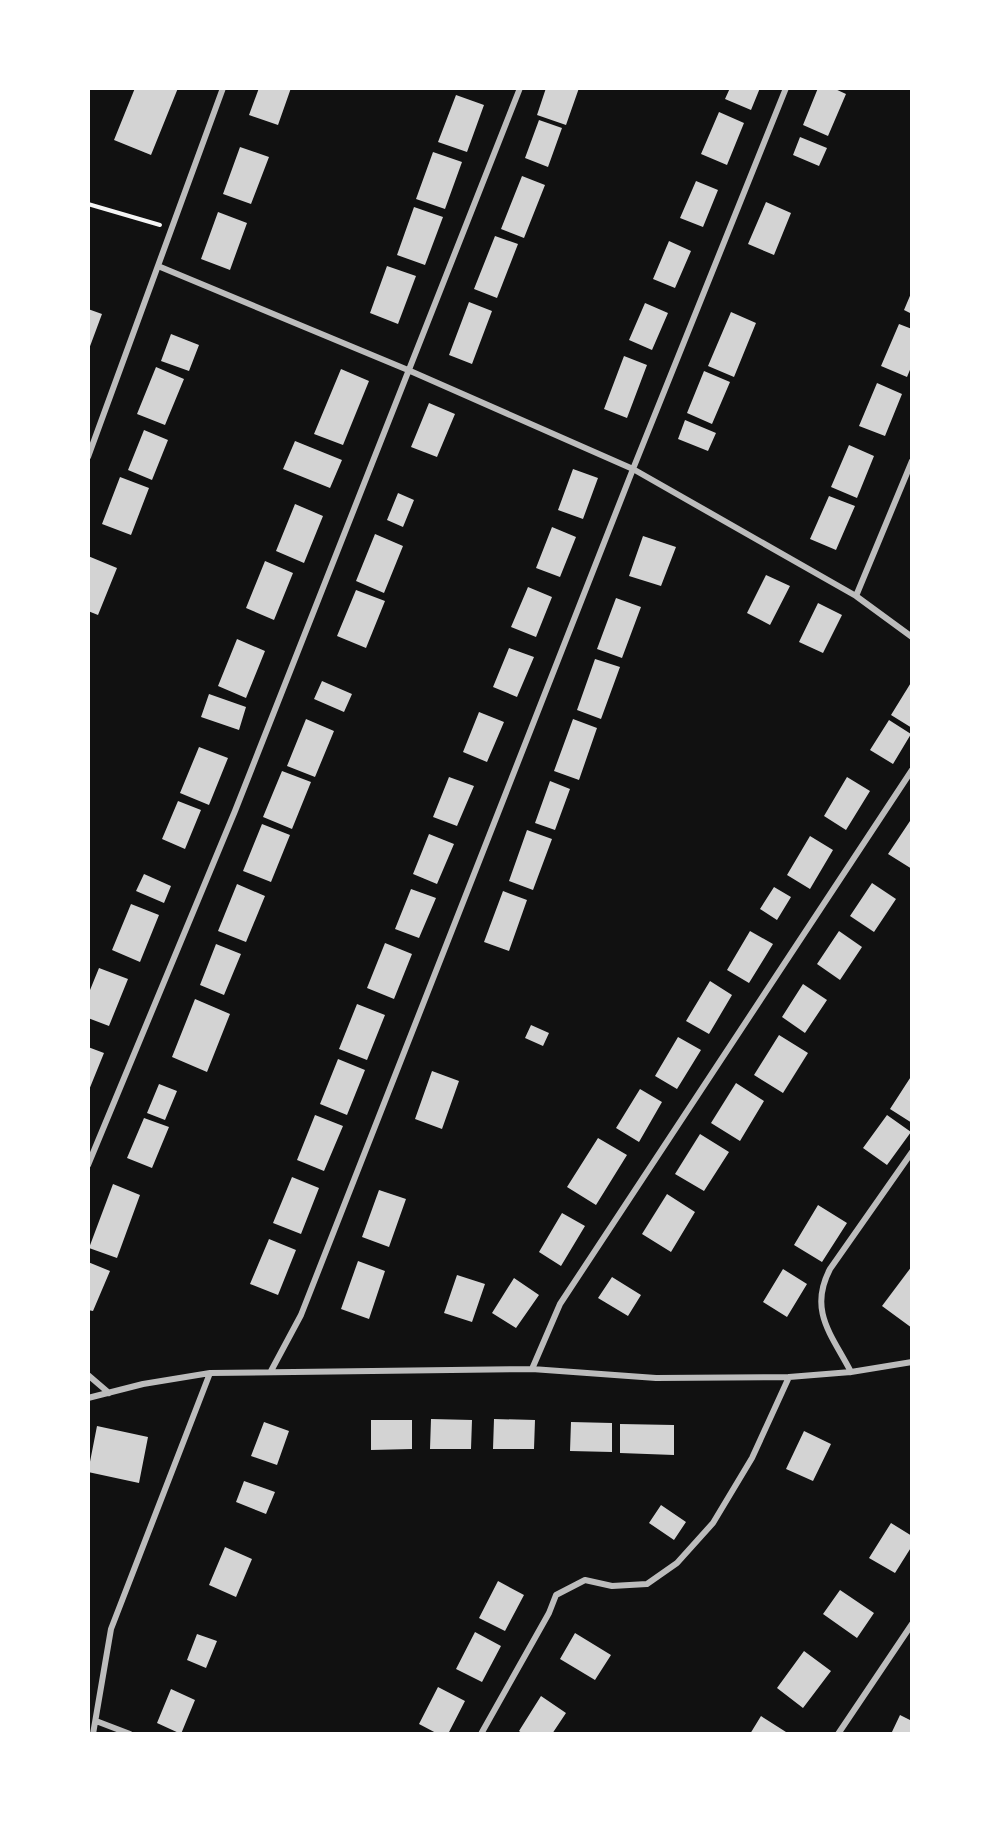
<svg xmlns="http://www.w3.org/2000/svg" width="1000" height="1822" viewBox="0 0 1000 1822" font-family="Arial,sans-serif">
	<rect width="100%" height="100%" fill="#111"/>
	<path fill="#d3d3d3" d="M135,88H178L151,155L114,140Z
		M259,88H291L278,125L249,115Z
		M546,88H579L566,125L537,115Z
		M730,88H760L751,110L725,99Z
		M818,88H833L846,94L828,136L803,125Z
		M456,95L484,105L467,152L438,142Z
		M719,112L744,123L727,165L701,154Z
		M539,120L562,128L548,167L525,158Z
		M800,137L827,148L819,166L793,155Z
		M240,147L269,157L251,204L223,194Z
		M433,152L462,162L445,209L416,199Z
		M522,176L545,185L524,238L501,229Z
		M696,181L718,190L703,227L680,218Z
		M766,202L791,213L774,255L748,244Z
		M414,207L443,217L425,265L397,255Z
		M218,212L247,223L230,270L201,259Z
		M495,236L518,244L497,298L474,289Z
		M669,241L691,251L675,288L653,279Z
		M387,266L416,276L398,324L370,313Z
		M912,291V314L904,310Z
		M469,302L492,311L472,364L449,355Z
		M645,303L668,313L652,350L629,340Z
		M88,309L102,314L89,349H88Z
		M731,312L756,323L734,377L708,366Z
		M899,324L912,329V365L907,377L881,366Z
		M171,334L199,345L189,371L161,361Z
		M624,356L647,365L627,418L604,409Z
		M156,367L184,379L165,425L137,414Z
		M341,369L369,381L343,445L314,434Z
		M704,371L730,382L712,424L687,413Z
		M877,383L902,394L885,436L859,426Z
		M429,403L455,414L437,457L411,447Z
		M685,420L716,433L708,451L678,439Z
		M144,430L168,440L152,480L128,470Z
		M295,441L342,460L330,488L283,469Z
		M849,445L874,456L857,498L831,487Z
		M573,469L598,478L583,519L558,510Z
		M120,477L149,488L131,535L102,524Z
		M398,493L414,500L403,527L387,520Z
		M829,496L855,506L836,550L810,539Z
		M295,504L323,516L304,563L276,551Z
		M552,527L576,537L560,577L536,568Z
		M375,534L403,546L384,593L356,581Z
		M643,536L676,547L661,586L629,576Z
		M88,556L117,568L98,615L88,611Z
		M265,561L293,573L274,620L246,608Z
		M766,575L790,586L770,625L747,613Z
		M528,587L552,597L536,637L511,627Z
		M356,590L385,601L366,648L337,636Z
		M616,598L641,607L622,658L597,649Z
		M818,603L842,615L823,653L799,642Z
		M237,639L265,651L246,698L218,686Z
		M509,648L534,657L517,697L493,687Z
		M595,659L620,667L601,719L577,710Z
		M322,681L352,694L344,712L314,699Z
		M912,681V728L891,715Z
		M209,694L246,707L239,730L201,717Z
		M479,712L504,722L487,762L463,752Z
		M306,719L334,731L315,777L287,766Z
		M573,719L597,728L579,780L554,771Z
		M889,720L911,734L893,764L870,750Z
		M199,747L228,758L209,805L180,793Z
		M282,771L311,782L292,829L263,817Z
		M449,777L474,786L457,826L433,817Z
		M847,777L870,791L846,830L824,816Z
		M550,781L570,789L555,830L535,823Z
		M178,801L201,810L185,849L162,839Z
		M910,821L912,822V869L888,854Z
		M262,824L290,835L271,882L243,871Z
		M527,830L552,839L533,890L509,881Z
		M429,834L454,844L437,884L413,874Z
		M810,836L833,850L810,889L787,875Z
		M144,874L171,886L164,903L136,891Z
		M872,883L896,899L874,932L850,916Z
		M237,884L265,896L246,942L218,931Z
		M774,887L791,897L777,920L760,909Z
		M411,889L436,898L419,938L395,929Z
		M503,891L527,900L509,951L484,942Z
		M131,904L159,915L140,962L112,950Z
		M750,931L773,944L749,983L727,970Z
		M839,931L862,947L840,980L817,964Z
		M385,943L412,954L394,999L367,988Z
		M216,944L241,954L224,995L200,985Z
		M99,968L128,979L109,1026L88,1018V995Z
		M710,981L732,995L709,1034L686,1021Z
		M803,984L827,1000L805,1033L782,1017Z
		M195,999L230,1014L207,1072L172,1057Z
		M357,1004L385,1015L367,1060L339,1049Z
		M531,1025L549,1033L543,1046L525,1038Z
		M779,1035L808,1053L783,1093L754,1075Z
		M678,1037L701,1050L677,1089L655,1076Z
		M88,1047L104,1053L89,1090H88Z
		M338,1059L365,1070L347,1115L320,1104Z
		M432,1071L459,1081L442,1129L415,1119Z
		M912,1075V1123L890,1109Z
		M736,1083L764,1101L740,1141L711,1123Z
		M159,1084L177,1091L165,1120L147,1113Z
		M640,1089L662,1102L639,1142L616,1128Z
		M315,1115L343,1126L324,1171L297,1160Z
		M887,1115L911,1132L887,1165L863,1148Z
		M144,1118L169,1127L152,1168L127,1158Z
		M700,1134L729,1152L704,1191L675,1174Z
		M598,1138L627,1155L596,1205L567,1187Z
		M292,1177L319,1188L301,1234L273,1223Z
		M113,1184L140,1195L117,1258L89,1248Z
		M379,1190L406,1199L389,1247L362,1237Z
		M667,1194L695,1212L671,1252L642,1234Z
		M818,1205L847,1223L822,1262L794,1245Z
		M562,1213L585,1226L561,1266L539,1252Z
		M269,1239L296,1250L278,1295L250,1284Z
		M358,1261L385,1271L369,1319L341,1309Z
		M88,1262L110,1271L93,1311L88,1310Z
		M912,1266V1328L882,1306Z
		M783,1269L807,1284L787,1317L763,1302Z
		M457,1275L485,1284L472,1322L444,1313Z
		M612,1277L641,1295L628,1316L598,1298Z
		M514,1278L539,1295L516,1328L492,1313Z
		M431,1419L472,1420L471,1449H430Z
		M494,1419L535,1420L534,1449H493Z
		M371,1420H412V1449L371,1450Z
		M264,1422L289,1431L277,1465L251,1456Z
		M571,1422L612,1423V1452L570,1451Z
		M620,1424L674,1425V1455L620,1453Z
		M97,1426L148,1437L139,1483L88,1472Z
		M804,1431L831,1444L813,1481L786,1469Z
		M244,1481L275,1492L266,1514L236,1502Z
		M661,1505L686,1522L674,1540L649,1523Z
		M891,1523L912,1536V1546L895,1573L869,1558Z
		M225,1547L252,1559L236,1597L209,1585Z
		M498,1581L524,1595L505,1631L479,1618Z
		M840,1590L874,1613L857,1638L823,1614Z
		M475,1632L501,1646L482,1682L456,1669Z
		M575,1633L611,1655L595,1680L560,1659Z
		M197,1634L217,1641L206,1668L187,1660Z
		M804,1651L831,1671L803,1708L777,1688Z
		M438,1687L465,1701L448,1734H438L419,1724Z
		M171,1689L195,1700L181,1734L157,1723Z
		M541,1696L566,1713L552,1734H523L519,1731Z
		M900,1715L912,1721V1734H891Z
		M761,1716L786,1732L785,1734H750Z"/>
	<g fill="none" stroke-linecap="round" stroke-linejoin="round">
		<path stroke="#f5f5f5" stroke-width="4" d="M88,204L160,225"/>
		<path stroke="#bcbcbc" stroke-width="6" d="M158,266L408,370L633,469L856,596L912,637
			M88,457L223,88
			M856,596L912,461
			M88,1165L235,811L520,88
			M532,1369L560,1304L912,770
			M271,1371L301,1315L633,469L786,88
			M851,1372C832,1335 808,1311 830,1269L912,1152
			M88,1375L109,1393
			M88,1398L143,1384L210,1373L532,1369L656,1378L789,1377L851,1372L912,1362
			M96,1721L130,1734
			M93,1734L111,1629L210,1373
			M481,1734L549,1613L556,1595L585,1580L612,1586L647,1584L677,1563L713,1523L752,1458L789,1377
			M838,1734L912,1624"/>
	</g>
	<rect width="1000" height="1822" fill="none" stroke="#ffffff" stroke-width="180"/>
</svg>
